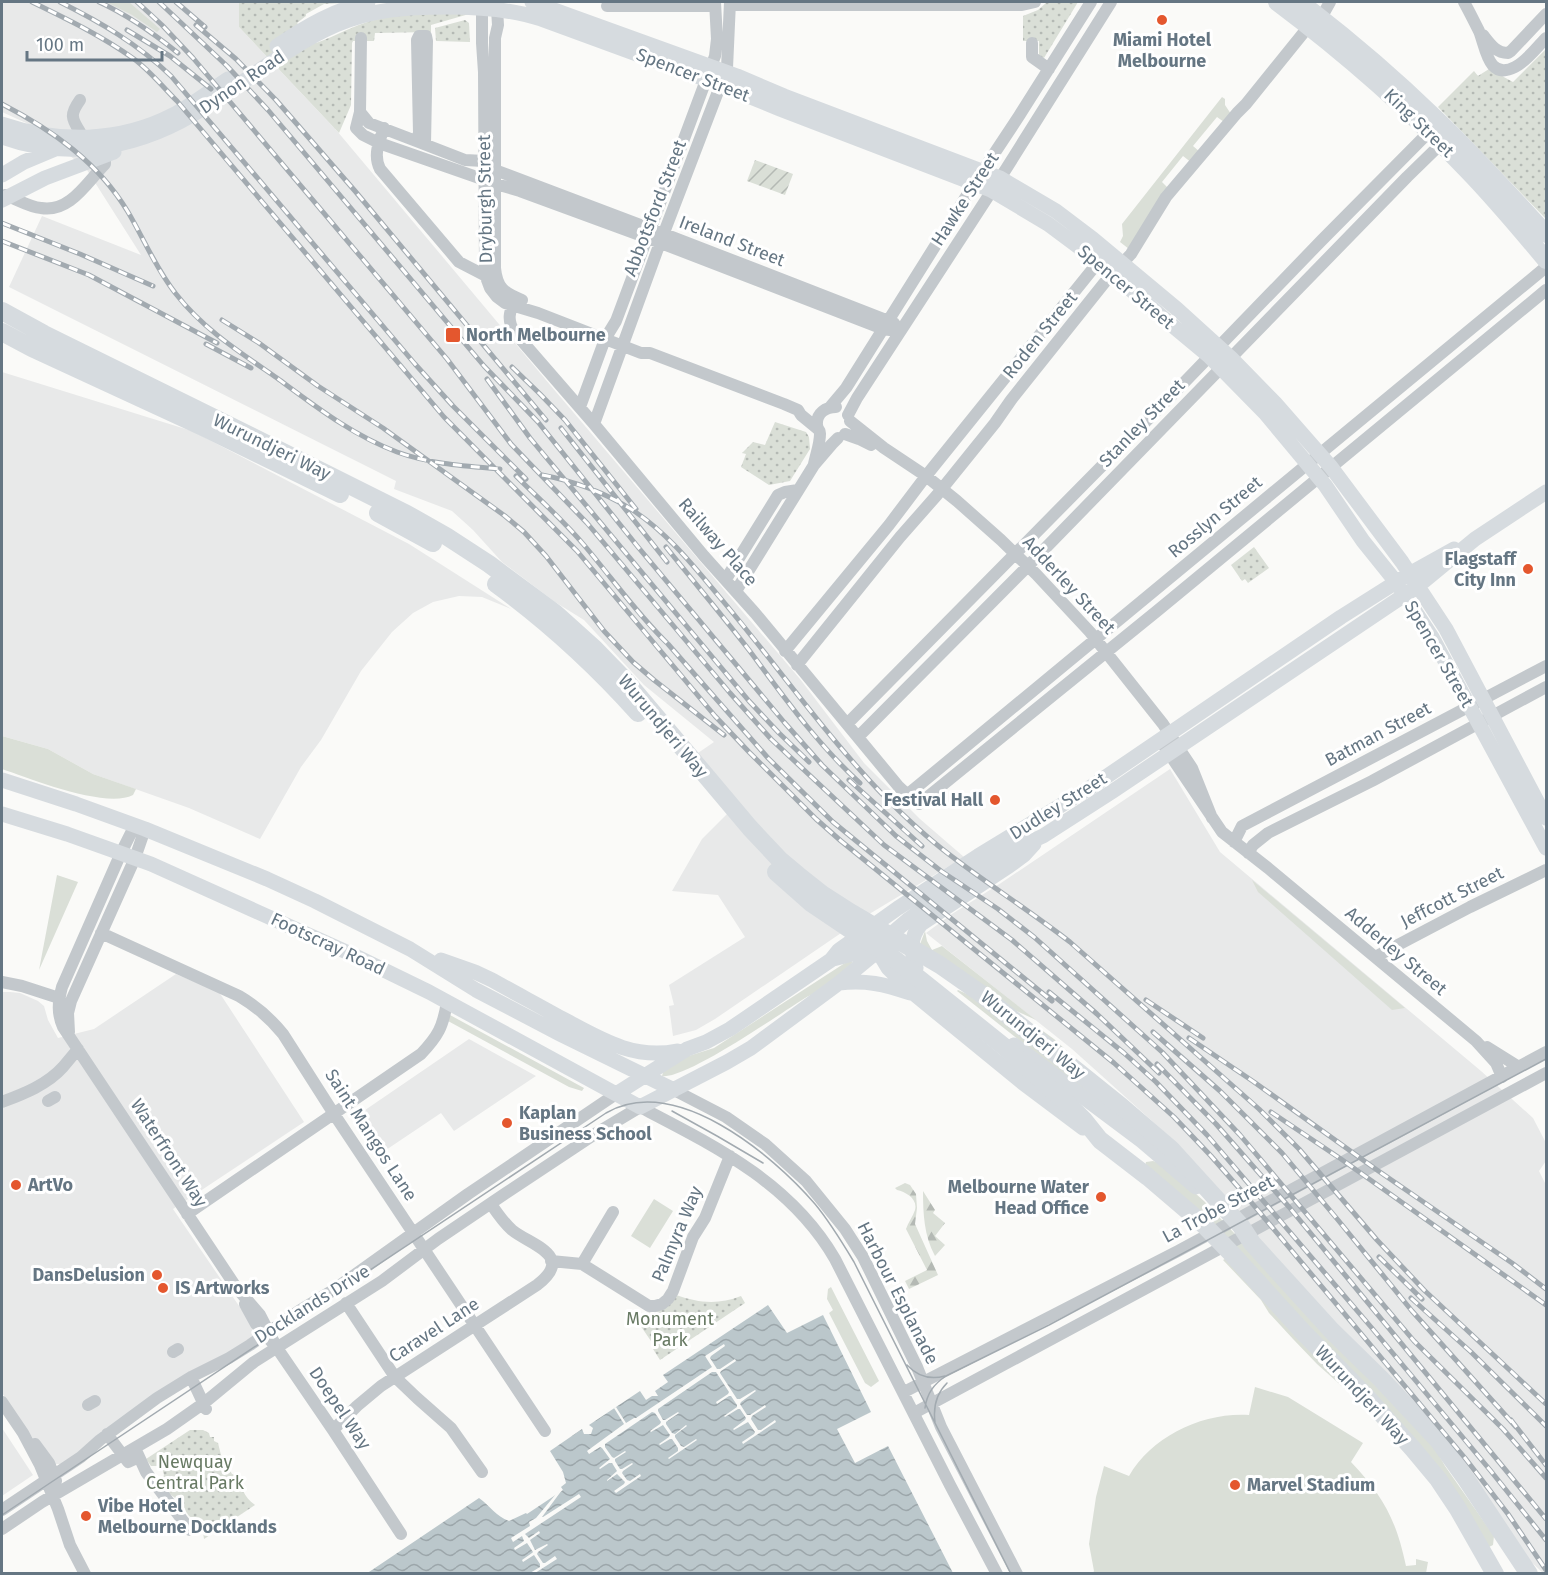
<svg xmlns="http://www.w3.org/2000/svg" width="1548" height="1575" viewBox="0 0 1548 1575" font-family="'Fira Sans',sans-serif">
	<defs>
		<pattern id="forest-firs" width="22" height="20" patternUnits="userSpaceOnUse" patternTransform="scale(1.5)"><rect width="22" height="20" fill="#dadfd7"/><path d="M5 1l3.5 6h-7zM16 11l3.5 6h-7z" fill="#b4b9b4"/></pattern>
		<pattern id="park-dots" width="8" height="8" patternUnits="userSpaceOnUse" patternTransform="scale(1.5)"><rect width="8" height="8" fill="#dadfd7"/><path d="M2 2h.1M6 6h.1" fill="none" stroke="#b4b9b4" stroke-width="1.8" stroke-linecap="round"/></pattern>
		<pattern id="garden-furrows" width="10" height="10" patternUnits="userSpaceOnUse" patternTransform="scale(1.5)"><rect width="10" height="10" fill="#dadfd7"/><path d="M-1 1l2-2M0 10L10 0M9 11l2-2" fill="none" stroke="#b4b9b4"/></pattern>
		<pattern id="water-waves" width="16" height="10" patternUnits="userSpaceOnUse" patternTransform="scale(1.5)"><rect width="16" height="10" fill="#bbc7cb"/><path d="M0 5q4-4 8 0t8 0" fill="none" stroke="#9ca6aa"/></pattern>
	</defs>
	<rect width="100%" height="100%" fill="#fafaf8"/>
	<path fill="#e8e9e9" d="M2,2H239V27L337,131L551,386L800,679L864,763L920,819L964,857L866,916L715,1019L696,1030L673,1036L669,1006L674,1005L669,985L745,937L718,895L672,891L702,839L736,805L698,753L714,742L644,685L584,620L555,602L502,562L473,530L452,511L394,489L396,481L9,287L42,216L141,255L87,170L37,128L2,112Z
		M2,372L192,431L409,544L511,609L482,597L459,596L433,602L413,613L392,632L361,671L321,740L301,767L260,839L189,808L93,774L48,749L2,736Z
		M1170,769L1220,852L1481,1071L1533,1118L1546,1143V1161L1539,1171L1546,1185V1573H1543L1526,1557L1314,1301L1171,1138L1072,1049L926,933L952,914L1001,883Z
		M176,974L219,992L304,1122L173,1209L252,1325L253,1336L250,1340L73,1458L61,1464H55L31,1436L2,1393V992H10L20,993L38,1001L44,1006L48,1020L58,1038L94,1029Z
		M469,1039L536,1076L454,1131L441,1113L377,1156L352,1119Z
		M2,1428L33,1475L2,1496Z"/>
	<path fill="#dadfd7" d="M106,2H129L160,29L157,32L132,15Z
		M1222,97L1225,99V105L1231,114L1224,122L1217,117L1193,146L1200,152L1192,163L1183,156L1162,182L1170,190L1129,249L1120,242L1123,236L1122,224Z
		M2,736L48,749L93,774L136,789L133,795C106,809 31,779 2,769Z
		M57,875L78,882L39,970Z
		M1252,880L1405,1008L1392,1010L1258,892Z
		M925,931L927,941L932,950L942,946L1036,1020L941,976L919,947Z
		M848,961L853,962C844,970 835,979 826,986C819,992 809,995 802,1000C778,1015 685,1080 662,1076L664,1069L679,1059L714,1048Z
		M958,990L1007,1012L1028,1024L1036,1026L1054,1039L1066,1050L1110,1110L1048,1063L957,991Z
		M450,1015L584,1088L582,1091L569,1087L448,1021Z
		M1153,1161L1162,1164L1204,1201L1433,1445L1445,1466L1494,1536L1493,1545L1487,1548L1445,1482L1145,1166L1146,1162Z
		M654,1199L673,1211L650,1248L631,1236Z
		M1228,1257L1347,1388L1345,1389L1317,1364L1293,1339L1269,1313L1261,1300L1223,1260Z
		M831,1287L879,1381L871,1387L865,1383L829,1313L833,1310L827,1299L828,1289Z
		M1255,1387L1288,1397L1363,1443L1351,1462C1383,1496 1396,1519 1406,1566L1416,1565V1559L1428,1562L1426,1573H1093L1094,1571L1089,1544L1096,1497L1104,1466L1129,1476C1152,1436 1203,1412 1249,1415Z"/>
	<path fill="url(#forest-firs)" d="M905,1183L910,1185L916,1194L917,1208L915,1224L938,1275L909,1289L905,1281L927,1270L906,1229C908,1223 913,1216 915,1210C918,1199 906,1192 897,1190L895,1188Z
		M923,1191L935,1210L933,1213L945,1223L935,1236L945,1245L935,1256C924,1236 923,1213 923,1191Z"/>
	<path fill="url(#park-dots)" d="M239,2H349L342,3L324,4L306,14V16L297,23L316,43C336,36 354,25 374,20C405,12 437,14 469,14L431,25V32L375,33L374,41H353L352,43L351,105L339,133L239,27Z
		M1047,2H1078L1044,58L1039,56V41H1023V16L1038,10Z
		M465,20L469,23L470,42L436,41L435,28Z
		M1546,49V219L1438,107L1474,71L1478,76L1489,69L1513,82Z
		M775,422L806,432L809,437L810,449L790,481L769,485L741,467L746,454L742,453L753,442L765,445Z
		M1254,547L1269,568L1248,583L1245,579L1242,581L1231,565Z
		M676,1295C699,1303 718,1305 741,1296L745,1303L660,1360L653,1349L655,1347L638,1322L640,1318V1313L655,1312Z
		M190,1430H203L209,1433L210,1437H214V1441L218,1443L221,1455L232,1474L236,1475C242,1486 243,1497 255,1505L204,1539L202,1525L189,1516L178,1500L167,1492L161,1481L164,1475L162,1468L158,1466H151L146,1459Z"/>
	<path fill="url(#garden-furrows)" d="M755,160L793,174L785,195L747,181Z"/>
	<path fill="url(#water-waves)" d="M768,1305L787,1333L823,1315L871,1412L837,1429L855,1463L888,1446L953,1573L366,1574L479,1498C490,1506 496,1516 509,1521L526,1513L527,1514L563,1490L561,1487L566,1483L563,1472L550,1451L582,1429L584,1434H591L593,1428L589,1425L640,1391L646,1400L652,1396H658L655,1391L668,1382L663,1375Z"/>
	<path fill="#fafaf8" d="M724,1344L725,1346L711,1356L710,1358L717,1369H720L735,1359L736,1361L721,1371L720,1373L737,1399H740L755,1390L756,1391L741,1402L740,1404L747,1415H750L765,1405L766,1407L752,1416L751,1419L758,1430H761L775,1420L776,1422L743,1444L742,1442L754,1434L755,1432L748,1422L734,1430L733,1429L745,1420L746,1418L740,1409H738L725,1417L724,1416L737,1407V1405L731,1396H729L717,1404L716,1402L728,1394L729,1392L716,1372H712L658,1409V1411L663,1420H665L678,1412L679,1413L666,1422V1424L672,1433L675,1434L686,1425L687,1426L675,1435V1437L681,1446L684,1447L696,1439L697,1440L669,1459L668,1458L678,1451V1448L672,1439H670L660,1445L659,1444L669,1437L670,1435L663,1425L651,1432L650,1431L660,1424L661,1422L655,1413L652,1412L605,1444V1447L612,1457L614,1458L625,1451L626,1452L615,1459V1461L620,1469H622L632,1463L633,1464L623,1471L622,1473L627,1480L630,1481L640,1474L641,1476L616,1493L614,1491L624,1484L625,1482L617,1474L607,1481V1480L617,1471L612,1463H609L600,1469L599,1468L610,1459L602,1448L600,1447L589,1454L587,1451L624,1424L614,1408L616,1407L626,1423L634,1418H636L712,1367L705,1356Z
		M562,1490L542,1517H543L579,1494L581,1497L525,1534L529,1538L539,1531L540,1533L530,1540L535,1550L547,1544L548,1545L538,1552L537,1554L543,1563H545L555,1556L557,1559L535,1573H530L540,1567V1564L534,1555L523,1562L522,1560L532,1553L533,1552L527,1543L515,1550L514,1548L524,1541L522,1536L513,1542L511,1538L530,1526L529,1522L536,1518L556,1494Z"/>
	<g fill="none" stroke-linecap="round" stroke-linejoin="round">
		<path stroke="#c3c8cc" stroke-width="12" d="M1464,2C1469,11 1474,21 1479,31C1486,48 1488,81 1515,67C1527,61 1537,47 1546,38
			M730,5H1022L1035,2
			M607,6H715
			M482,8V43L484,72L485,267L487,280L490,288L497,297L505,303L538,313L641,353H650L784,404L798,410L801,415L818,429
			M497,9L498,25L495,38V268C497,288 504,293 522,300
			M1321,18L1330,2
			M1483,35C1490,44 1496,53 1508,53
			M361,38L360,112L356,128L363,135L379,143L485,180
			M1032,43V57L1049,69
			M1508,53L1511,51L1546,14
			M80,100C70,114 71,118 80,132
			M360,112L369,123L416,141L465,160L484,161
			M384,128C379,142 373,155 380,169L459,262L486,276
			M416,141L419,133L417,40L419,36H426L427,41L425,144
			M495,170L675,238L894,323
			M496,184L520,191L648,238L883,329L890,330
			M5,195C17,199 29,207 41,208C70,213 87,182 105,164V158
			M515,297C510,311 506,320 515,333L594,424L704,556L755,613L899,787L915,802L919,804L1157,611L1546,290
			M580,407L605,339L616,321L715,56L717,39L715,2
			M830,407L846,388L974,184L1019,116L1091,2
			M848,415L857,398L1006,169L1111,2
			M850,421L884,448L926,476L957,501L1001,540L1036,574L1090,632L1163,724L1178,747L1192,768L1212,818
			M594,424L657,251L727,68L730,2
			M845,434L859,439L871,445
			M814,464C816,454 820,444 820,434C819,426 819,434 817,425C816,413 826,407 836,407
			M726,579L778,495L785,492L798,490
			M736,591L814,465L832,444L838,438
			M785,651L889,525L926,476L1104,255
			M797,665L900,537L937,495L995,423L1011,400L1105,282L1131,254L1166,197L1237,113L1246,104L1309,26
			M847,724L1174,393L1322,240L1434,127
			M858,737L1028,566L1407,177L1446,139
			M1160,740L1222,832L1268,868L1476,1041L1496,1063L1502,1077
			M907,795L1546,267
			M135,825L121,853L62,987C58,1002 57,1013 63,1027L236,1287L260,1315L277,1348
			M1234,842L1242,826L1546,666
			M1248,853L1253,845L1268,833L1372,781L1546,687
			M101,933L239,996C256,1006 270,1018 283,1034L334,1114L545,1431
			M1375,957L1470,907L1546,870
			M2,982L22,986L59,998
			M69,1032L68,1013L71,1001L135,858L145,829
			M1487,1047L1519,1067
			M674,1090L726,1117L765,1144L806,1181L845,1229L863,1257L917,1367L941,1427L1017,1574
			M48,1101L55,1097
			M2,1102C23,1094 47,1085 63,1067C68,1061 73,1055 78,1049
			M187,1214L421,1054C438,1036 443,1027 447,1002
			M551,1261L582,1264L649,1306H655L662,1304L668,1299L673,1291L693,1237L705,1218L730,1156
			M582,1264L613,1212
			M346,1303L395,1377L417,1398L451,1428L482,1472
			M245,1304L256,1324L277,1348L333,1430L401,1534
			M173,1352L178,1349
			M191,1377L206,1409
			M904,1392L1178,1251L1546,1052
			M2,1402L23,1433L40,1465L58,1509L70,1545L85,1574
			M88,1405L95,1401
			M914,1413L1546,1073
			M333,1430L357,1406L381,1386L537,1285C576,1255 530,1245 512,1230C504,1223 497,1213 491,1204
			M107,1434L128,1462L139,1457
			M35,1444L49,1463L56,1481
			M135,1448L146,1472L190,1530
			M2,1510L81,1457L100,1440L157,1398L191,1377L229,1358L250,1345L299,1311L332,1291L468,1194L616,1094
			M2,1529L42,1502L167,1429L204,1403L254,1362L382,1281L438,1239L506,1193L595,1134L640,1107C715,1146 791,1183 835,1259L950,1485L997,1574"/>
		<path stroke="#d6dbdf" stroke-width="15" d="M532,2L737,76L784,96L1000,178L1056,211L1093,239L1177,309L1231,358L1275,403L1331,467L1402,562L1446,629L1546,818
			M277,46C307,26 334,10 368,2
			M2,124C58,143 119,143 173,115C192,105 210,91 228,79
			M2,137C71,162 144,147 205,107C249,80 288,46 336,25C372,9 408,7 447,7C479,7 511,9 541,19L721,85L780,109L991,190L1048,224L1099,262L1167,321L1209,356L1265,413L1325,485L1363,541L1396,582L1432,637L1546,848
			M2,175L24,162L55,149
			M2,200L45,178L114,152
			M2,780L76,804L145,829L267,879L315,901L410,949L476,990L562,1035L674,1090
			M2,814L67,834L151,864L351,954L429,992L640,1107L727,1062L751,1048L839,983L879,950L895,931L909,919L981,868L1012,850L1043,836L1113,791L1418,586L1475,539L1546,492
			M879,947L882,958L888,968L913,993L1023,1083L1083,1128
			M833,959L868,950H880
			M441,960L475,972L492,980C515,993 538,1005 561,1018C599,1038 632,1060 677,1051
			M916,968C911,951 909,938 921,924L1009,866L1024,855L1034,844
			M839,983C866,980 884,984 910,993
			M1014,1045L1142,1141L1196,1187
			M616,1094L687,1049L706,1042L730,1029L831,960L839,950L898,908L978,856L1091,787L1341,617L1409,574L1454,549"/>
		<path stroke="#d6dbdf" stroke-width="18" d="M1277,2C1345,53 1409,109 1468,171C1495,199 1521,230 1546,260
			M1300,2C1347,38 1393,77 1435,118C1474,155 1510,195 1546,234
			M2,311L44,334L251,436L407,514L446,536L489,564L555,613L595,649L627,682L750,828L780,860L798,875L822,894L850,912L940,965L980,993L1122,1107L1171,1149L1241,1226L1252,1243L1332,1331L1381,1379L1438,1440L1466,1479L1529,1574
			M2,332L32,348L203,427L340,494
			M378,513L433,543
			M496,584C548,622 595,665 638,713
			M776,872L811,903L897,961L1007,1049L1073,1109L1084,1120L1100,1140L1148,1177L1203,1224L1232,1254L1303,1332L1364,1394L1413,1449L1438,1479L1458,1509L1495,1574"/>
		<path stroke="#a2aab0" stroke-width="1.5" d="M672,1111L717,1136L763,1163
			M907,1365C918,1377 930,1380 945,1376
			M925,1408C927,1393 934,1384 946,1376L1049,1325L1546,1059
			M935,1422C933,1407 936,1394 947,1383
			M2,1515L606,1113C675,1073 772,1154 815,1204C830,1222 842,1242 854,1262L1011,1574"/>
		<defs>
			<path id="rail" d="M32,2C67,19 102,36 134,59C149,70 163,87 177,101L444,417L577,551L715,716L749,752L816,819L841,841L1114,1063L1174,1117L1211,1156L1246,1196L1465,1458L1508,1514L1546,1570
				M60,2C100,22 138,44 171,76L415,364L453,406L526,479
				M99,2C128,15 153,33 178,53
				M137,2L162,25L193,58L447,359L511,444L587,523L730,693L771,739L884,845L1012,940L1097,1014L1159,1073
				M159,2L227,66L268,110L484,366L538,422L638,547L784,722L822,765L896,836L941,871L998,909L1034,937L1162,1052L1240,1135L1414,1341L1503,1429L1546,1478
				M176,2L205,27
				M196,25L236,59L276,100L355,191L546,420
				M127,30L170,56L211,89
				M2,104C52,130 98,162 128,212C144,239 156,269 176,294C203,329 241,353 277,378C315,406 352,435 397,452C430,464 465,466 500,469
				M2,223L80,254L153,286
				M2,241L89,275L217,343
				M222,320L259,343L318,386L383,428L505,516L524,532L546,556L604,631L633,662L654,680L724,735
				M206,344L251,368
				M512,367L540,394L565,420L636,509
				M487,379L530,438L749,701L779,733L809,762
				M561,428L667,562
				M542,475C574,481 606,493 634,511C667,533 692,564 717,594C774,661 824,734 885,797C904,816 924,835 946,852C986,883 1030,911 1070,942L1259,1109L1299,1149L1377,1240L1424,1290L1546,1404
				M516,476C539,499 563,520 584,545C612,578 637,614 668,644L768,758L833,822L1052,1001
				M666,547C694,582 722,615 749,650C784,697 817,744 860,783
				M849,780L922,846
				M1049,992L1124,1053L1156,1082L1207,1135L1371,1327L1490,1470L1546,1540
				M1146,1000L1203,1038
				M1153,1032L1220,1091L1282,1153L1338,1220L1412,1311L1516,1427
				M1189,1038L1254,1082L1377,1170L1512,1263L1546,1289
				M1157,1064L1216,1124L1289,1207L1546,1519
				M1271,1112L1341,1159L1546,1305
				M1379,1257L1422,1299
				M1411,1298L1471,1352L1546,1426
				M1511,1420L1546,1465"/>
		</defs>
		<use href="#rail" stroke="#a2aab0" stroke-width="5"/>
		<use href="#rail" stroke="#fff" stroke-width="3" stroke-dasharray="9" stroke-linecap="butt"/>
	</g>
	<g fill="#e4572e" stroke="#fff" stroke-width="2">
		<circle cx="1162" cy="20" r="6"/>
		<rect x="445" y="327" width="16" height="16" rx="3"/>
		<circle cx="1528" cy="569" r="6"/>
		<circle cx="995" cy="800" r="6"/>
		<circle cx="507" cy="1123" r="6"/>
		<circle cx="16" cy="1185" r="6"/>
		<circle cx="1101" cy="1197" r="6"/>
		<circle cx="157" cy="1275" r="6"/>
		<circle cx="163" cy="1288" r="6"/>
		<circle cx="1235" cy="1485" r="6"/>
		<circle cx="86" cy="1516" r="6"/>
	</g>
	<g text-anchor="middle" stroke-width="6" stroke-linejoin="round" paint-order="stroke">
		<g font-size="18" font-weight="bold" fill="#657683" stroke="#fff" text-anchor="start">
			<text x="1162" y="46" text-anchor="middle">Miami Hotel<tspan x="1162" dy="21">Melbourne</tspan></text>
			<text x="466" y="341">North Melbourne</text>
			<text x="1516" y="565" text-anchor="end">Flagstaff<tspan x="1516" dy="21">City Inn</tspan></text>
			<text x="983" y="806" text-anchor="end">Festival Hall</text>
			<text x="519" y="1119">Kaplan<tspan x="519" dy="21">Business School</tspan></text>
			<text x="28" y="1191">ArtVo</text>
			<text x="1089" y="1193" text-anchor="end">Melbourne Water<tspan x="1089" dy="21">Head Office</tspan></text>
			<text x="145" y="1281" text-anchor="end">DansDelusion</text>
			<text x="175" y="1294">IS Artworks</text>
			<text x="1247" y="1491">Marvel Stadium</text>
			<text x="98" y="1512">Vibe Hotel<tspan x="98" dy="21">Melbourne Docklands</tspan></text>
		</g>
		<g font-size="18" fill="#657683" stroke="#fff">
			<text transform="translate(693 75) rotate(21)" y="6">Spencer Street</text>
			<text transform="translate(242 82) rotate(-34)" y="6">Dynon Road</text>
			<text transform="translate(1419 123) rotate(44)" y="6">King Street</text>
			<text transform="translate(485 199) rotate(-91)" y="6">Dryburgh Street</text>
			<text transform="translate(965 199) rotate(-57)" y="6">Hawke Street</text>
			<text transform="translate(655 208) rotate(-69)" y="6">Abbotsford Street</text>
			<text transform="translate(732 241) rotate(21)" y="6">Ireland Street</text>
			<text transform="translate(1126 287) rotate(40)" y="6">Spencer Street</text>
			<text transform="translate(1040 335) rotate(-51)" y="6">Roden Street</text>
			<text transform="translate(1142 423) rotate(-46)" y="6">Stanley Street</text>
			<text transform="translate(272 447) rotate(26)" y="6">Wurundjeri Way</text>
			<text transform="translate(1215 517) rotate(-40)" y="6">Rosslyn Street</text>
			<text transform="translate(718 542) rotate(49)" y="6">Railway Place</text>
			<text transform="translate(1069 585) rotate(47)" y="6">Adderley Street</text>
			<text transform="translate(1439 654) rotate(60)" y="6">Spencer Street</text>
			<text transform="translate(663 726) rotate(50)" y="6">Wurundjeri Way</text>
			<text transform="translate(1378 734) rotate(-28)" y="6">Batman Street</text>
			<text transform="translate(1058 806) rotate(-32)" y="6">Dudley Street</text>
			<text transform="translate(1452 897) rotate(-27)" y="6">Jeffcott Street</text>
			<text transform="translate(328 944) rotate(25)" y="6">Footscray Road</text>
			<text transform="translate(1396 951) rotate(40)" y="6">Adderley Street</text>
			<text transform="translate(1033 1035) rotate(39)" y="6">Wurundjeri Way</text>
			<text transform="translate(371 1135) rotate(57)" y="6">Saint Mangos Lane</text>
			<text transform="translate(169 1153) rotate(57)" y="6">Waterfront Way</text>
			<text transform="translate(1218 1209) rotate(-28)" y="6">La Trobe Street</text>
			<text transform="translate(677 1234) rotate(-67)" y="6">Palmyra Way</text>
			<text transform="translate(898 1293) rotate(63)" y="6">Harbour Esplanade</text>
			<text transform="translate(312 1304) rotate(-32)" y="6">Docklands Drive</text>
			<text transform="translate(434 1330) rotate(-33)" y="6">Caravel Lane</text>
			<text transform="translate(1362 1395) rotate(47)" y="6">Wurundjeri Way</text>
			<text transform="translate(340 1408) rotate(56)" y="6">Doepel Way</text>
		</g>
		<g font-size="18" fill="#687a64" stroke="#fff">
			<text x="670" y="1325">Monument<tspan x="670" dy="21">Park</tspan></text>
			<text x="195" y="1468">Newquay<tspan x="195" dy="21">Central Park</tspan></text>
		</g>
	</g>
	<rect width="1548" height="1575" fill="none" stroke="#657683" stroke-width="6"/>
	<path d="M27 51v9h135v-9" fill="none" stroke="#657683" stroke-width="3"/>
	<text x="36" y="51" font-size="18" fill="#657683" stroke="#ffffff" stroke-width="4.5" paint-order="stroke">100 m</text>
</svg>
